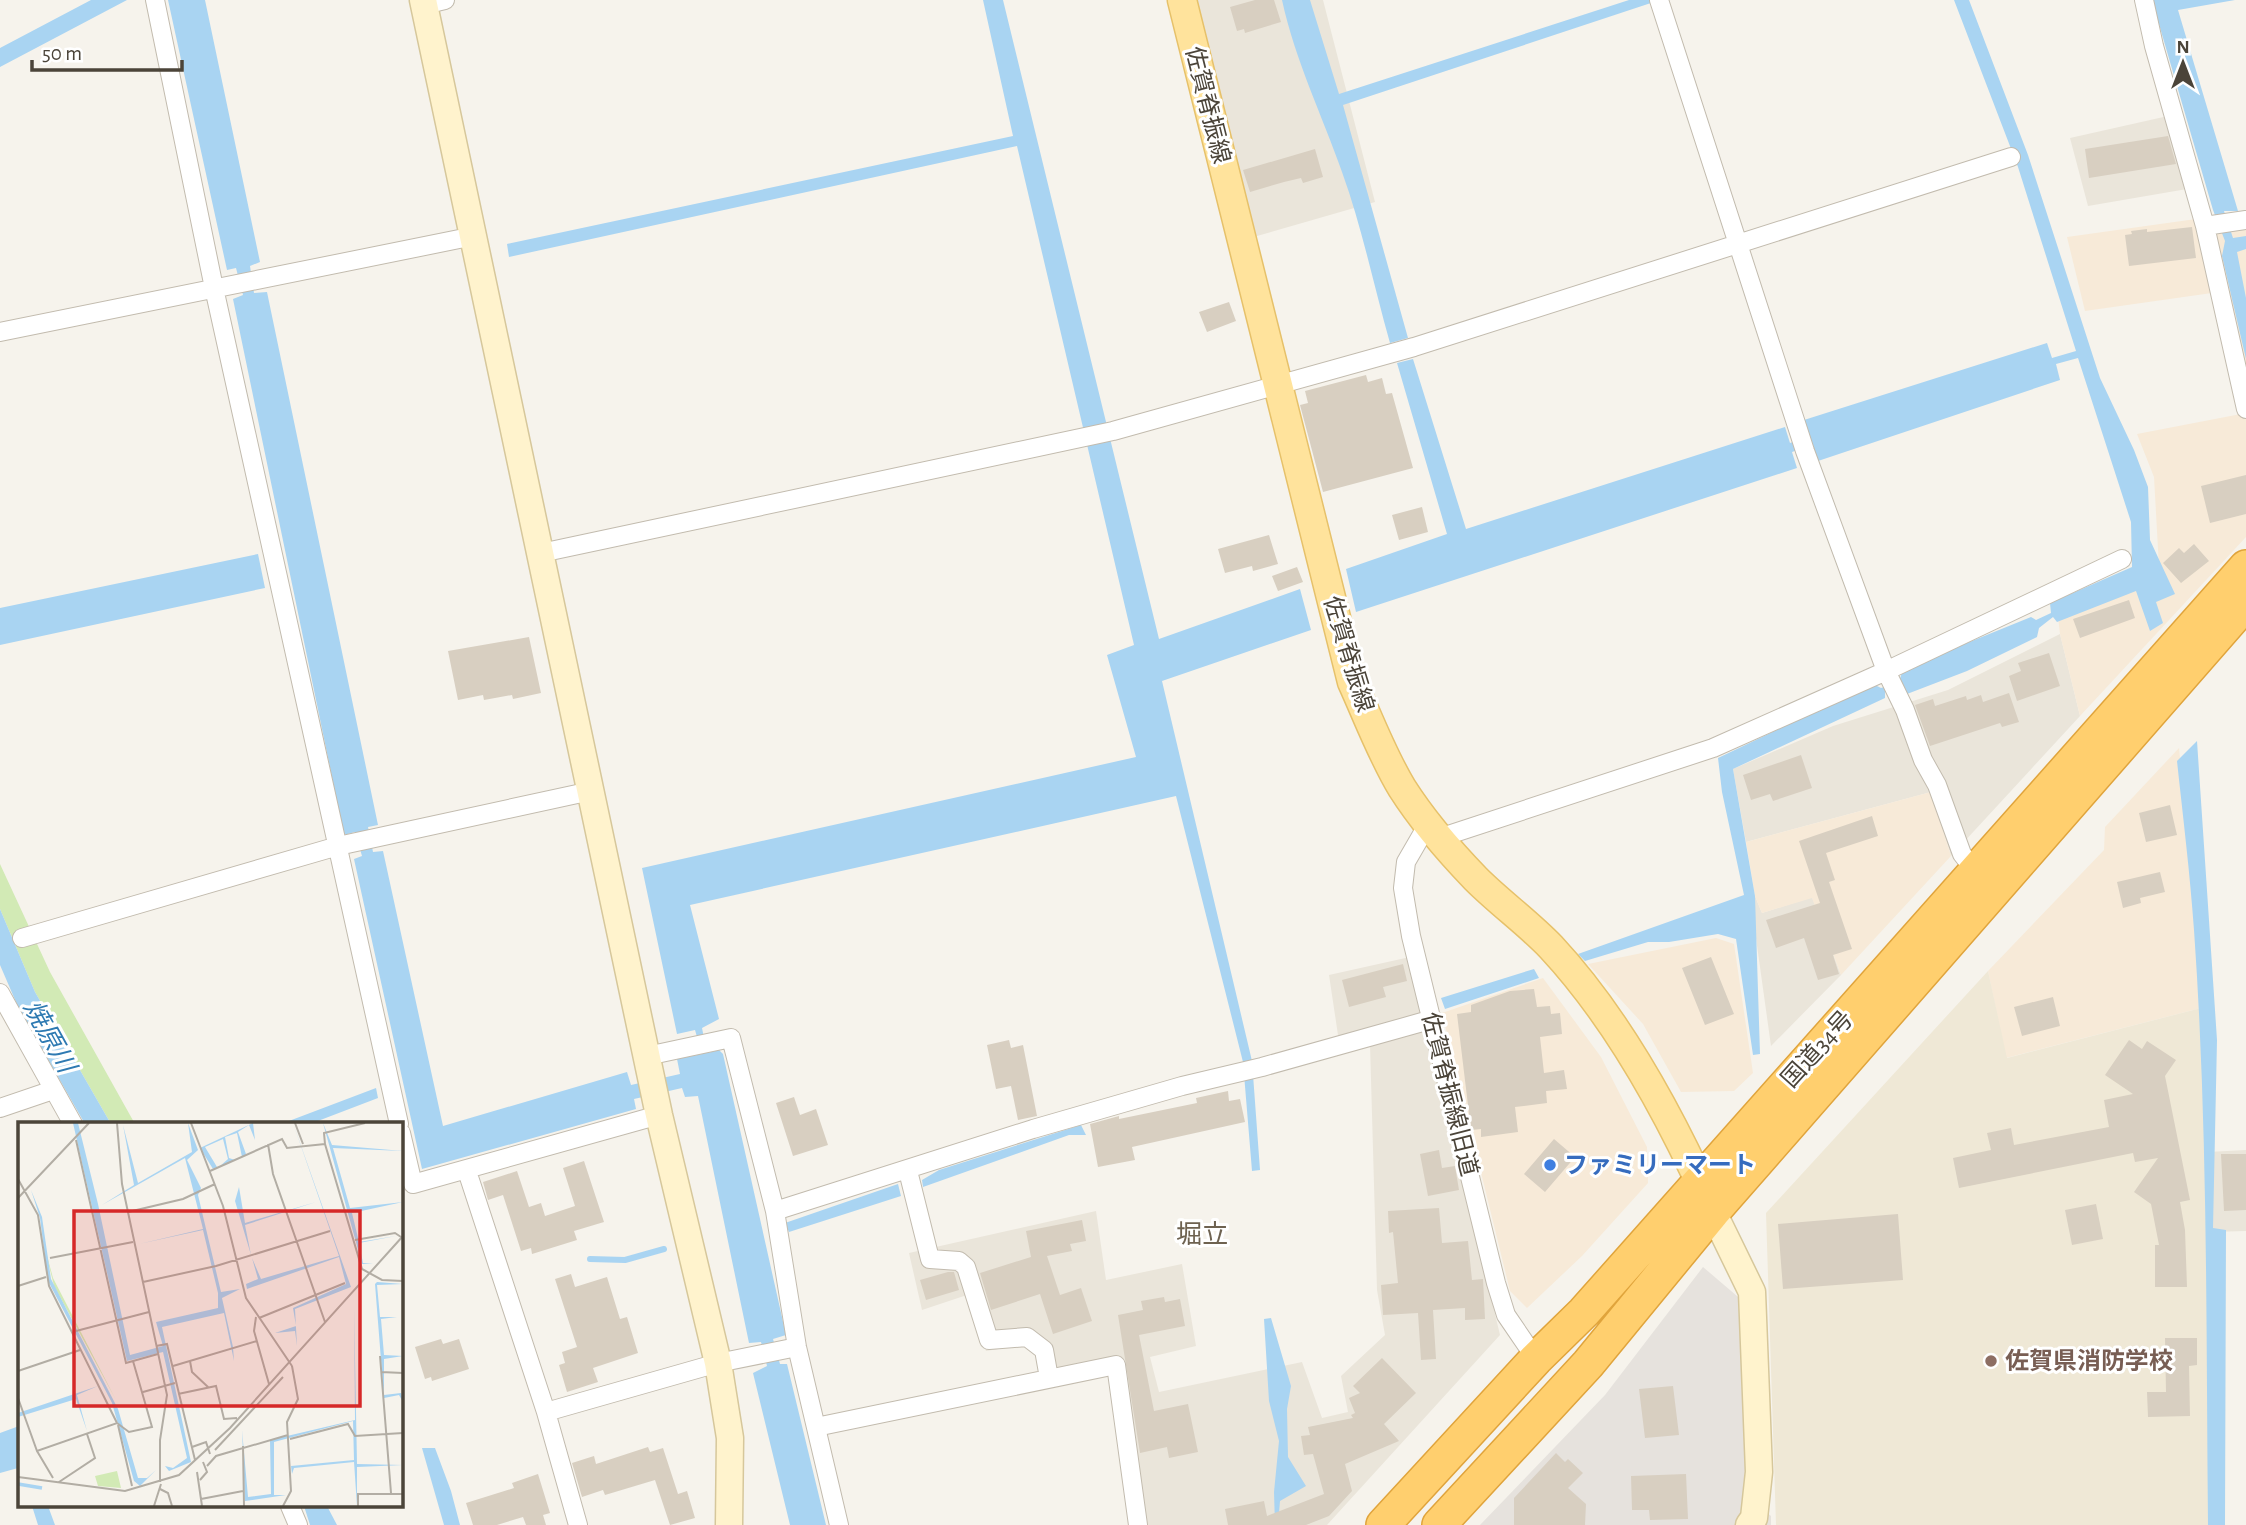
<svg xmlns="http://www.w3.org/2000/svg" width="2246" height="1525" viewBox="0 0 2246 1525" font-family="'Alegreya Sans','Noto Sans JP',sans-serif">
	<rect width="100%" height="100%" fill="#f6f3ec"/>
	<path fill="#eae5da" d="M1192,0H1323L1375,202L1250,238Z
		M2168,116L2187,189L2088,206L2070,138Z
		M2060,634L2080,716L1951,856L1931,792L1746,842L1733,769L1833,726L1948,690Z
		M1755,896L1762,913L1812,897L1841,975L1771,1046L1755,931Z
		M1410,957L1500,1335L1327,1525H1132L1109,1376L1044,1386L1040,1358L1023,1345L986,1351L967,1295L922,1310L909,1253L1096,1211L1106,1280L1182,1264L1196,1346L1150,1357L1159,1392L1302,1362L1322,1418L1348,1412L1341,1376L1385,1335L1377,1290L1370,1044L1338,1035L1329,975Z
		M2246,1150V1231L2210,1232L2208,1152Z"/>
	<path fill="#f7ead8" d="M2246,212V378L2226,291L2085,311L2067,237Z
		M2246,413V537L2080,716L2060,634L2058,617L2159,567L2154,477L2137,434Z
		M2179,748L2205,1007L2006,1058L1988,971L2104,850L2105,827Z
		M1931,792L1951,856L1841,975L1812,898L1762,913L1755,896L1746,842Z
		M1716,938L1734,944L1753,1073L1734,1091L1681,1092L1643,1024L1588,964Z
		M1543,978L1601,1057L1647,1147L1648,1183L1582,1256L1527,1308L1510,1291L1442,1013Z"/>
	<path fill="#e6e2dd" d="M1703,1267L1744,1302L1748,1497L1771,1516V1525H1480L1605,1395Z"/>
	<path fill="#efe8d6" d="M1988,971L2007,1058L2205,1007L2214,1525H1776L1766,1213Z"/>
	<path fill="#d2eab5" d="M0,864L50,972L135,1124H111L35,992L0,909Z"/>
	<path fill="#a9d4f2" d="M91,0H127L0,67V48Z
		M168,0H205L260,262L250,266L254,293L267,292L378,825L368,827L373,852L383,851L443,1126L627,1072L631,1085L680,1074L677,1059L702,1054L695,1030L677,1034L642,868L1136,757L1107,655L1134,645L1017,146L509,257L507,244L1013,136L983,0H1003L1159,639L1300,589L1311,630L1162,681L1252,1061L1260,1170L1252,1171L1243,1062L1176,796L690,905L719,1019L702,1028L707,1053L719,1050L723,1054L786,1335L773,1339L780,1364H787L826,1525H790L753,1373L767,1366L761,1342L749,1343L698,1096L685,1097L682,1088L634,1099L636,1109L422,1169L354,859L362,856L355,832L344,835L233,299L243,295L236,268L227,270Z
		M1282,0H1310L1339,94L1629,0H1660L1343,105L1408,338L1390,343C1374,287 1362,227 1342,172C1322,115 1295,60 1282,0Z
		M1954,0H1969L2028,155L2100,378L2134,450L2148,487L2150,540L2175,594L2156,602L2163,623L2150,631L2136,591L2057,622L2053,617L2039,628L2037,637L1967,671L1907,694L1902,688L1885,692V698L1733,769L1755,896L1760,1054L1753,1055L1736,939L1718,934L1669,942H1648L1585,961L1578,954L1744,895L1722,792L1718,758L1873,684L1881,688L1899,682L1903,669L2031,617L2036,620L2051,613L2050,603L2132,567L2131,522L2078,358L2056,364L2060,380L1818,461L1812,445L1792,452L1797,468L1356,612L1346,569L1447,534L1397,363L1413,359L1466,529L1785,427L1790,443L1809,436L1804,420L2047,343L2052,358L2076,351L2018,167Z
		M2152,0H2235L2178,10L2238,211H2224L2233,238L2246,236V249L2237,252L2246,298V359L2222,256L2225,241L2213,210Z
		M258,554L265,588L0,645V608Z
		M2197,741L2217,1040L2213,1228L2226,1230L2225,1525H2208C2206,1327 2208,1128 2194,930C2190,873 2183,817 2177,761Z
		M0,909L35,992L111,1124H85L19,1009L0,965Z
		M1534,969L1539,978L1445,1009L1441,998Z
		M376,1088L378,1098L310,1124H281Z
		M1081,1125L1086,1135H1069L923,1187L922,1180L939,1170Z
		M898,1184L901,1196L789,1232L785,1223Z
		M1271,1318L1291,1386L1287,1409L1288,1457L1306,1486L1280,1501L1278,1525H1275L1274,1492L1279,1441L1269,1401L1264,1319Z
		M19,1426V1471L18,1468L0,1473V1433Z
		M422,1448H435L451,1491L460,1525H444Z
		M32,1506H48L55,1525H38Z
		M304,1506H327L337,1525H310Z"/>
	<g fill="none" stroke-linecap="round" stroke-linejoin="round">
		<path stroke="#a9d4f2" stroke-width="6" d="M590,1259L625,1260L664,1249"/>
	</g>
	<path fill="#d8cfc1" d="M1255,0H1274L1281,22L1245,33L1244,29L1237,31L1230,7Z
		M2168,136L2176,164L2089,178L2085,149Z
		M1315,149L1323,177L1303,183L1301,178L1284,182L1250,192L1243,170Z
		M2192,227L2196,258L2129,266L2125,235L2132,234L2131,231L2147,229V232Z
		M1229,302L1236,321L1207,332L1199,312Z
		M1366,375L1368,382L1382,378L1386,394L1392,393L1413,468L1323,492L1300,405L1308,403L1305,391Z
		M2246,475V514L2210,523L2201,486Z
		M1422,507L1428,532L1399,540L1392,515Z
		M1269,535L1278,564L1253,571L1252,566L1225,573L1218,549Z
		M2194,544L2209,561L2181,583L2163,563L2179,548L2184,553Z
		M1297,567L1303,582L1278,591L1272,576Z
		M2129,600L2135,618L2080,638L2073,619Z
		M529,637L541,693L513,699L512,695L484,700L483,695L458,700L448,651Z
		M2049,653L2060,686L2017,701L2009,676L2021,671L2018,663Z
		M2009,693L2019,722L2002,727L2000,723L1930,746L1915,705L1933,699L1935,706L1966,696L1967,700L1981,695L1983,702Z
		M1801,755L1812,788L1773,801L1770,794L1751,800L1743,775Z
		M2170,805L2177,835L2146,842L2139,813Z
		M1872,816L1878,836L1826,853L1835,880L1829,882L1852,949L1833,955L1839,974L1818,980L1804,938L1776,948L1766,920L1820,903L1799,841Z
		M2160,872L2165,892L2140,898L2141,903L2123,908L2117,882Z
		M1711,957L1734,1014L1705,1025L1682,968Z
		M1403,964L1407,981L1383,987L1386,997L1349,1007L1342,980Z
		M1534,989L1537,1007L1550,1006L1551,1014L1560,1013L1562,1034L1540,1037L1544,1073L1564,1070L1567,1089L1546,1091L1547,1103L1515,1107L1518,1132L1481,1137V1129L1471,1130L1457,1014L1471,1012V1005L1510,991Z
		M2053,997L2060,1026L2022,1036L2014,1007Z
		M1009,1040L1011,1048L1023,1045L1037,1116L1018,1120L1011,1086L996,1089L987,1045Z
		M2129,1040L2142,1049L2147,1041L2176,1060L2165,1076L2190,1200L2180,1202L2185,1230L2187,1287H2155V1245H2159L2151,1204L2134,1192L2158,1158L2135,1162L2133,1153L1959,1188L1953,1158L1991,1150L1987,1133L2011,1128L2014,1145L2109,1127L2104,1100L2133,1094L2105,1075Z
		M1228,1091L1229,1101L1240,1099L1245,1122L1132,1147L1135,1160L1098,1167L1090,1124L1119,1116V1119L1197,1103L1196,1098Z
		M794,1097L800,1115L816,1109L828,1145L793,1156L776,1103Z
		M1554,1139L1575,1157L1545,1192L1524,1174Z
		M1439,1150L1442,1168L1455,1166L1459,1190L1428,1196L1420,1154Z
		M2221,1154H2246V1210L2224,1211Z
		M584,1161L604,1222L574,1231L577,1240L532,1254L531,1248L521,1251L503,1195L488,1200L483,1182L517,1171L529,1207L541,1203L545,1216L575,1206L563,1168Z
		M2096,1204L2103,1239L2072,1245L2065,1210Z
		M1439,1208L1442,1243L1468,1241L1472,1280L1483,1279L1485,1319L1465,1320V1308L1433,1310L1436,1359L1421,1360L1418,1313L1383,1315L1381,1285L1398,1283L1393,1232L1389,1233L1388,1211Z
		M1898,1214L1903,1280L1783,1289L1778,1224Z
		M1082,1220L1086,1241L1070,1244L1072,1251L1047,1256L1060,1295L1081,1288L1092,1321L1053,1334L1040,1294L991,1310L980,1273L1031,1257L1026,1231Z
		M948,1272H954L959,1290L926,1300L920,1280Z
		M571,1274L575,1287L607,1277L620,1319L627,1317L638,1353L593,1368L598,1382L567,1392L559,1365L565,1363L562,1352L577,1347L555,1279Z
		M1164,1297L1165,1302L1180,1299L1185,1326L1139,1335L1154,1411L1188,1404L1198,1452L1169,1458L1167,1447L1140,1453L1118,1315L1143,1310L1141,1301Z
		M2165,1338H2197V1365L2189,1366L2190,1416L2148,1417L2147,1392H2166Z
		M441,1339L443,1344L459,1339L469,1369L432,1381L431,1377L425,1379L415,1347Z
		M1382,1358L1416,1393L1384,1424L1399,1441L1345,1464L1352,1491L1329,1516L1306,1525H1228L1225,1509L1264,1501L1267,1516L1324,1494L1313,1454L1304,1455L1301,1436L1310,1435L1308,1427L1353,1418L1351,1415L1355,1413L1349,1398L1360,1393L1353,1386Z
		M1673,1386L1679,1435L1645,1438L1639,1389Z
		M648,1447L650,1452L663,1448L678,1494L687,1491L695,1518L670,1525L655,1480L605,1495L603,1490L582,1497L572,1463L594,1456L596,1464Z
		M1556,1453L1565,1462L1568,1459L1583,1473L1568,1488L1586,1504L1585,1525H1514V1498Z
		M538,1474L550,1513L543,1515L546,1525H526L523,1517L497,1525H473L466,1503L514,1488L512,1483Z
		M1686,1474L1688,1519L1650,1520L1649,1510H1632L1631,1476Z"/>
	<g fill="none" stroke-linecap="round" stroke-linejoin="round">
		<defs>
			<path id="street" d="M155,0L214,288L399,1124
				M1659,0L1805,451L1886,671L1905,710L1923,760L1937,785L1962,854L1975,871
				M2144,0L2154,46L2205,226L2246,409
				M424,5L445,0
				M2205,226L2246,220
				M0,332L474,236
				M541,553L1113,431L1414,347L2011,157
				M1428,824L1406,862L1403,888L1411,936L1496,1283L1506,1315L1536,1359
				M1439,838L1713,748L1886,671L2122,559
				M22,938L338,846L591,791
				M0,993L73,1124
				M647,1056L731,1038L775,1211L797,1347L839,1525
				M0,1108L53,1090
				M401,1133L413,1184L659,1115
				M467,1171L546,1412L578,1525
				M908,1171L930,1259L959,1261L966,1267L989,1340L1027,1337L1044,1350L1049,1378
				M775,1211L1033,1129L1182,1086L1262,1067L1433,1019
				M546,1412L718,1363L797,1347
				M816,1427L1116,1365L1138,1525
				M290,1506L298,1525"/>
			<path id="secondary" d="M423,0L659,1115L718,1363L730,1438L729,1525
				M1713,1212L1752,1292L1759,1472L1754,1518L1749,1525"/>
			<path id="primary" d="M1182,0L1352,682C1368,717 1382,755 1402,788C1423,821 1449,851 1476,879C1500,903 1528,923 1551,947C1618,1019 1668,1111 1708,1200"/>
			<path id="highway" d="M1383,1525L1536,1359L1584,1312L2246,567
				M1439,1525L1588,1364L1713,1212L2246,603"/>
		</defs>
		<use href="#street" stroke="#c2bbae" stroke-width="20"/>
		<use href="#secondary" stroke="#d6c79b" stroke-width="29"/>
		<use href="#primary" stroke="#e6c16a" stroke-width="31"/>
		<use href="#highway" stroke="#e0a43c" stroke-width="36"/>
		<use href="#street" stroke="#fff" stroke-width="18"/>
		<use href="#secondary" stroke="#fff3cd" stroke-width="26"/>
		<use href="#primary" stroke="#ffe39c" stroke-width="28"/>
		<use href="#highway" stroke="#ffcf6e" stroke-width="33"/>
	</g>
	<circle fill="#3f7fe0" stroke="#fff" stroke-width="2.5" cx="1550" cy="1165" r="7"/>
	<circle fill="#8d6e63" stroke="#fff" stroke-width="2.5" cx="1991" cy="1361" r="7"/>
	<g text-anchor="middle" stroke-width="6" stroke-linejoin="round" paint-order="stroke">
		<g font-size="24" fill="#4b4439" stroke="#fff">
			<text transform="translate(1208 105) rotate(76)" y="8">佐賀脊振線</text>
			<text transform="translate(1349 654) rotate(73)" y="8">佐賀脊振線</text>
			<text transform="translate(1817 1049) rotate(-48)" y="8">国道34号</text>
			<text transform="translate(1450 1094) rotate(76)" y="8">佐賀脊振線旧道</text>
		</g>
		<g font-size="24" font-weight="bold" fill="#366cbe" stroke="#fff" text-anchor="start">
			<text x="1564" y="1173">ファミリーマート</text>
		</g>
		<g font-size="24" font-weight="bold" fill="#785e54" stroke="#fff" text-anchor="start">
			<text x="2005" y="1369">佐賀県消防学校</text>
		</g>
		<g font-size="26" font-style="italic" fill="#2e7ab2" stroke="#fff">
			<text transform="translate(50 1036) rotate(61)" y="9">焼原川</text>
		</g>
		<g font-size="26" fill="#6e6250" stroke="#fff">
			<text x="1202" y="1243">堀立</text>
		</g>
	</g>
	<g transform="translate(18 1122)">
		<rect width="385" height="385" fill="#f6f3ec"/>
		<path d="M24,115L35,156L98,278L36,164ZM99,349L103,366L80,364L77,354Z" fill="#d2eab5"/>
		<path d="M55,1H60L80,82L112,233L145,224L138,200L200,186V171L185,108L121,122L185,107L167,36L84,83L116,63L105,3L120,61L174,30L170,1L180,28L169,38L183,66L180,73L203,170L222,167L204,176L215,225L216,239L206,191L144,205L173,340L151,349L147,344L155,346L169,336L145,230L109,239ZM235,1L237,18L231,3L220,10L228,32L224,35L219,11L207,15L211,36L217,38L201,45L210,37L205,17L187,25L199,45L195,47L182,26ZM275,1L333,165L277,187L279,224L277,209L257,211L278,204L275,186L328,162L321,135L229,167L228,162L240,157L234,136L243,157L321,134ZM305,1L314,23L385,29L315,26L332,86L385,80L334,91L341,120L378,114L341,121L345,141L355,142H344ZM221,65L227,101L298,80L227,103L233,133L217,79ZM13,68L24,95L33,157L100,287L120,356H129L138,348L122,364L116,359L94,281L30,159L22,96ZM357,162L359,160L385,162L359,163L362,195H379L363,197L366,233L385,234L366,237V273L383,271L385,280L381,273L366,276ZM336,184L339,342L385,343L339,345V384L336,340L276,346L274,352L273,344L336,338L335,299L256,320V373H268L227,379L224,308L230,375L253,372L252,318L337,298ZM80,264L59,273L69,309L58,277L0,295V291Z" fill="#a9d4f2"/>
		<path fill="none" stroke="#a9d4f2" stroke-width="3.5" d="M0,362L24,366"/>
		<path fill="none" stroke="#b2ada4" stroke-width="2" d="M99,1L104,62L149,273L142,318V360M173,1L205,84L228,176L274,244M277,1L285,22M347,1L306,11L307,22L344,147L364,158L385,159M58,18L108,241L140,232M250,22L255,52L307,200M192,49L264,17L269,26L307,22M0,57L20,93L31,164L99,301M0,76L71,1M110,90L165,77L197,62M337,118L377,111L383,115M32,136L115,120M125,160L198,144L312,109M0,164L28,155M238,195L236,209L251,262M241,196L327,161M58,209L131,190M138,224L149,222L177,338M362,234L373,371M172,239L174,250L190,265M155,244L239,219M0,249L62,228M363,250L385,251M125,270L157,261M160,272L198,264L206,297L219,296M0,276L19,329L99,301L111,310L134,305L115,239M100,303L114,364M272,317L330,302L337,314L385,311M225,324L226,384M174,325L188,320L192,332M197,328L265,255M19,329L35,356M189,344L198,334L270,313M179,350L184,384M0,355L107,369L161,353L212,306L385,114M182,358L189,350L185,340M41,360L77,336L69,312M142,367L150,371L154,384M183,377L225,369M136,384L143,362M265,384L273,369L269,300L280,277L274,244M340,384V372H385"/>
		<path fill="#d62828" fill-opacity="0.15" stroke="#d62828" stroke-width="3.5" d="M56,89H342V284H56Z"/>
		<rect width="385" height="385" fill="none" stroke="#4b4439" stroke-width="3.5"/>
	</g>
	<g transform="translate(2183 63)" stroke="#ffffff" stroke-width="5" paint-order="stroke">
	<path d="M0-5L12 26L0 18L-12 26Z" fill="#4b4439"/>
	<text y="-10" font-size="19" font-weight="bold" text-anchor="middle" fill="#4b4439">N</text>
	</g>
	<path d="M32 60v10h150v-10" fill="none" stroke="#4b4439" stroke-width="3.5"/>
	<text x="42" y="60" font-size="21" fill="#4b4439" stroke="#ffffff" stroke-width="5" paint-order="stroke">50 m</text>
</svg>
